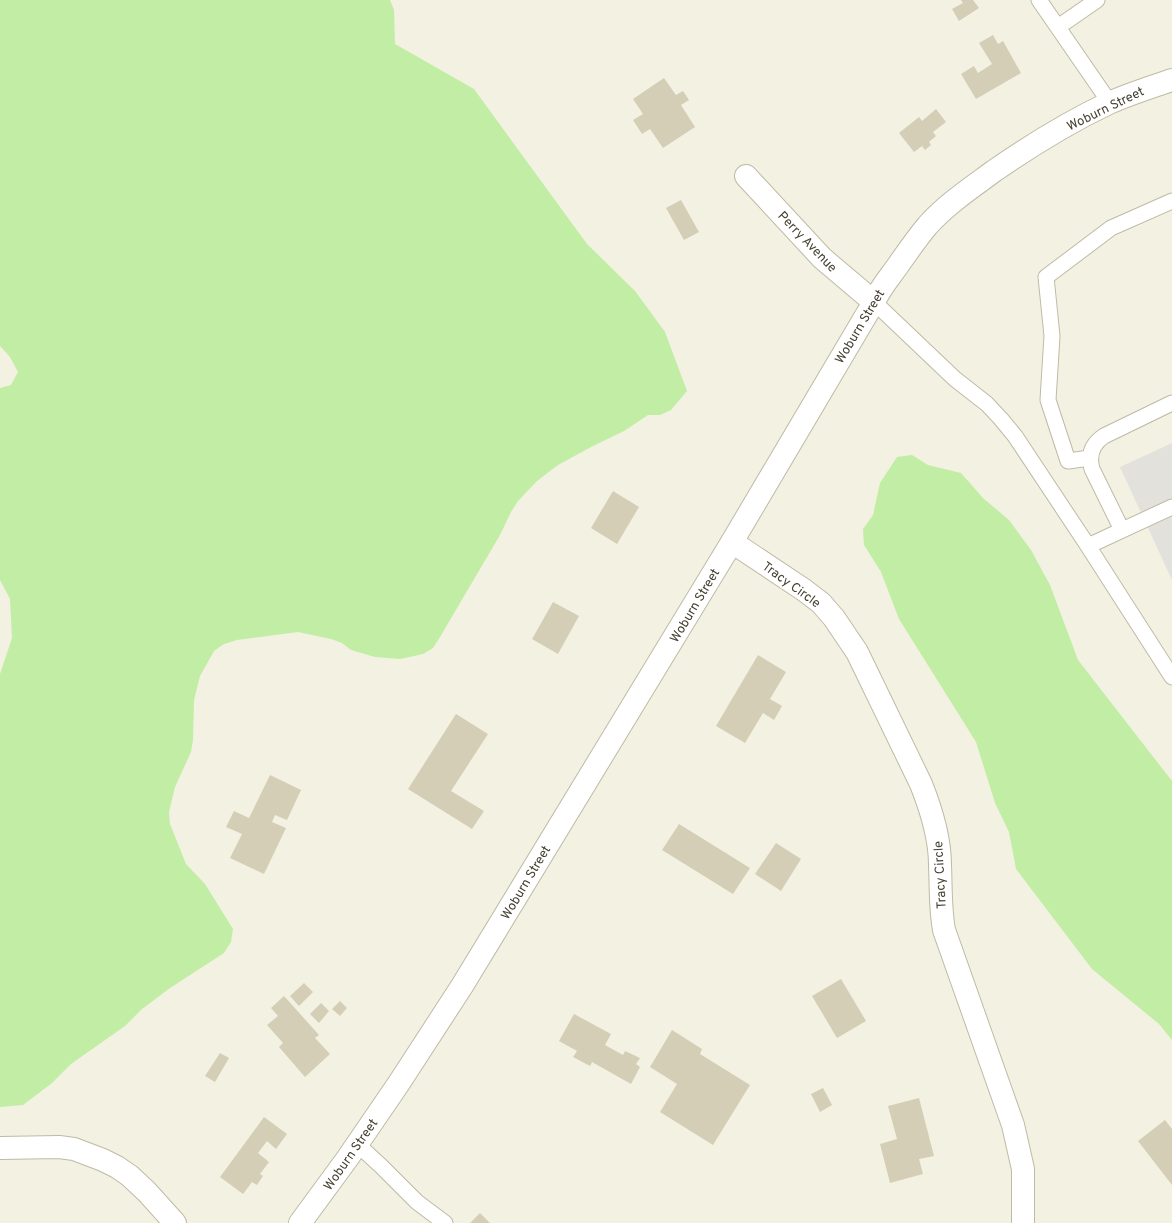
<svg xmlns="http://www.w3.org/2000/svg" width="1172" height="1223" viewBox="0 0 1172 1223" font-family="Overpass,sans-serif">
	<rect width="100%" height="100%" fill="#f3f1e2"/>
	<path fill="#c1eda5" d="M0,0H390L394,10L395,44L474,89L587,244L635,291L665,332L687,391L671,410L660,415H648L624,431L591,447L558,465L537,481L518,501L511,512L500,535L440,637L433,648L423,654L400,659L375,657L351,650L342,643L331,639L298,632L237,640L224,644L214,651L200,676L194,700L193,740L191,752L175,787L169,812L170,824L186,864L205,884L233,929L231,942L224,953L170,988L142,1009L125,1026L71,1064L52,1083L23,1105L0,1107V674L12,638L10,599L0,580V388L11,385L18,372L10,357L0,346Z
		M912,455L928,465L961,473L983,498L1009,520L1031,550L1050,585L1078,660L1172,781V1040L1159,1024L1092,969L1016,869L1009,832L995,803L976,742L899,619L881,572L864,545L863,529L873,515L880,483L897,457Z"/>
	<path fill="#e3e1db" d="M1172,443V580L1120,467Z"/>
	<path fill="#d5ceb6" d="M961,0H973L979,8L959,21L952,9L963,3Z
		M993,35L998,44L1003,41L1021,73L976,99L961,74L974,66L978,73L992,64L979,43Z
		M664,78L676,95L683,91L689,100L681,105L695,127L663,148L650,129L642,134L633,120L643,114L633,99Z
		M936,109L946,122L933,132L936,136L929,142L931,145L925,150L922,146L914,152L899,133L919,117L922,121Z
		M681,200L699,232L684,240L666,208Z
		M613,491L639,507L617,544L591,528Z
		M553,602L579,616L558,654L532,639Z
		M758,655L786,672L770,699L782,706L774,720L763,713L745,743L716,726Z
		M456,714L488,734L451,791L484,811L472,829L408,789Z
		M270,775L301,790L287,820L275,815L272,822L286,828L264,874L230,858L242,834L226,827L234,811L249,818Z
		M679,824L750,868L733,894L662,850Z
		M776,843L801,859L781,891L755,874Z
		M841,979L866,1021L837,1038L812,996Z
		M304,983L313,992L299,1006L290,996Z
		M284,996L319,1035L315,1038L330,1054L305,1077L279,1047L283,1043L267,1025L278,1016L271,1008Z
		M340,1001L347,1008L340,1016L332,1009Z
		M321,1003L329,1011L319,1023L310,1014Z
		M574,1014L611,1034L605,1045L623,1055L625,1051L640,1058L636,1064L640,1067L631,1084L592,1062L590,1066L573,1057L577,1051L559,1041Z
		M672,1030L702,1049L700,1054L750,1085L713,1145L660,1112L677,1084L650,1067Z
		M220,1053L229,1058L215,1082L205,1076Z
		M823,1088L832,1105L820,1112L811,1094Z
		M919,1098L934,1156L919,1159L923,1174L890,1183L880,1144L897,1139L888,1106Z
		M264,1117L287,1134L276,1149L267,1141L258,1153L269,1162L260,1174L263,1176L257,1185L252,1182L243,1194L220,1177Z
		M1165,1120L1172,1129V1185L1138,1141Z
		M480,1213L490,1223H470Z"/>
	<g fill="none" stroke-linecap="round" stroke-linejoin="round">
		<defs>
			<path id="service" d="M1039,0L1110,103
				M1058,27L1097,0
				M874,302L955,379L987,404L1001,419L1015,436L1088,546L1172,677
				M1090,458L1068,461L1048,400L1052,336L1046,277L1111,228L1172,201
				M1122,530L1092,469C1088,455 1092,444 1104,436L1172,403
				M1088,546L1172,507
				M357,1144L381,1166L417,1202L445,1223"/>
			<path id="minor" d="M746,176L822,258L874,302
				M732,542L804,590L821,603L834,618L857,652L921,784C931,809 940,837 940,865C941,887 940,908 944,930L1013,1125L1023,1169V1223
				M0,1148L59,1147L74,1149L103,1160L117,1167L130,1176L147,1192L175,1223"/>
			<path id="tertiary" d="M300,1223L347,1159L399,1083L462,986L732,542L874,302C880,288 890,277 899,264C908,251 917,238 928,225C947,204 971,188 994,171C1030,146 1069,122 1109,103C1129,94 1151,87 1172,80"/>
		</defs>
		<use href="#service" stroke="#bfbaa4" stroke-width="17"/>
		<use href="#minor" stroke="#bfbaa4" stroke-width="24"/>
		<use href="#tertiary" stroke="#bfbaa4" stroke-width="24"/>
		<use href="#service" stroke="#fff" stroke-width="15"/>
		<use href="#minor" stroke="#fff" stroke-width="22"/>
		<use href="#tertiary" stroke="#fff" stroke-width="22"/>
	</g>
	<g text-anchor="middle" stroke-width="4" stroke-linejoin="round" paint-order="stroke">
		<g font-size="13" fill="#454132" stroke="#fff">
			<text transform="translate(1105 108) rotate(-26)" y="5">Woburn Street</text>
			<text transform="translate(808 241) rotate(46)" y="5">Perry Avenue</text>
			<text transform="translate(859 326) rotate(-59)" y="5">Woburn Street</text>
			<text transform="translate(792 584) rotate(36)" y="5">Tracy Circle</text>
			<text transform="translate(694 605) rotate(-59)" y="5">Woburn Street</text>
			<text transform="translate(939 875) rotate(-93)" y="5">Tracy Circle</text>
			<text transform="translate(525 882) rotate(-59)" y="5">Woburn Street</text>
			<text transform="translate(350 1154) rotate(-55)" y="5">Woburn Street</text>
		</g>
	</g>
</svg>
